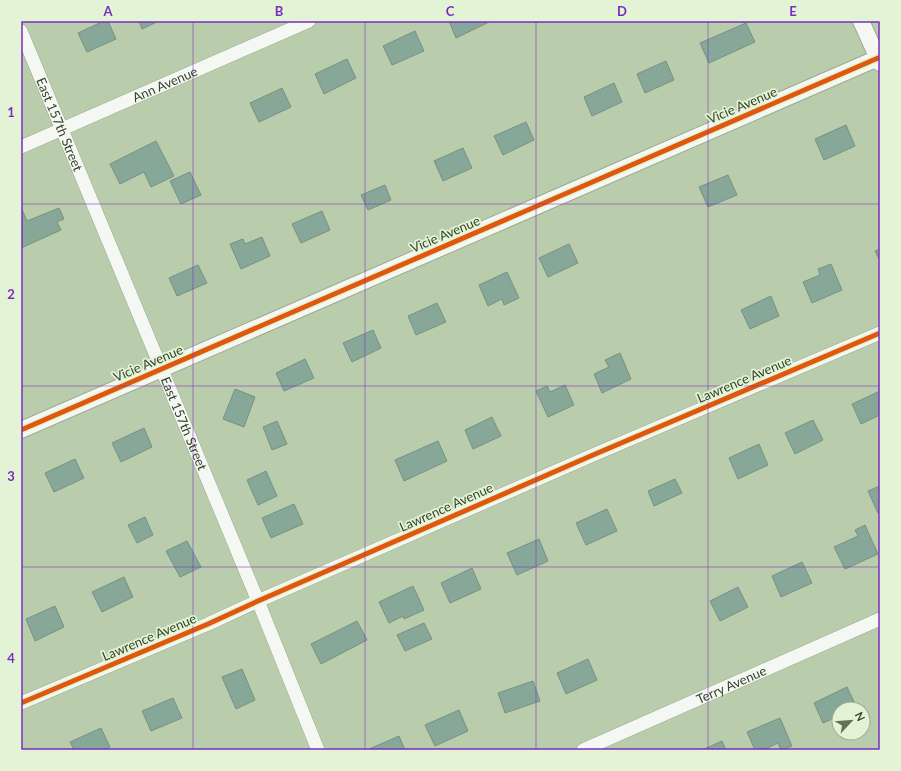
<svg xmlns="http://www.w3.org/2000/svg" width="901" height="771" viewBox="0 0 901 771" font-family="Lato,sans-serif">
	<rect width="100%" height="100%" fill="#b9ccab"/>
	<path fill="#87a798" stroke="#769282" d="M104,21H108L116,39L87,52L78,33Z
		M139,21H159L142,29Z
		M449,21H488L489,22L456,38Z
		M746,23L755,42L709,63L700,43Z
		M415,31L424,51L392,65L383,46Z
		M347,59L356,78L324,94L315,74Z
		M666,61L674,80L645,93L637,74Z
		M614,83L622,102L592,116L584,97Z
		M282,88L291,107L259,122L250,103Z
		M526,122L534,140L503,155L494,136Z
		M846,125L855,146L824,160L815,139Z
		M156,141L174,176L151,187L144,172L120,184L110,164Z
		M463,148L472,168L443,181L434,161Z
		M190,172L201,195L181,204L170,181Z
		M728,175L737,195L708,207L699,187Z
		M385,185L391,200L368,210L361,195Z
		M21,207L27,221L59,208L64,219L57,222L61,230L21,248Z
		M322,211L330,230L301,243L292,224Z
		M262,237L270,256L241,269L230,244L243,239L245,244Z
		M569,244L578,263L548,277L539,258Z
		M880,249V261L875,251Z
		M831,264L842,290L812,303L803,282L820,275L818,269Z
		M198,265L207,283L177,296L169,278Z
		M507,272L519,298L504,305L502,299L488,306L479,285Z
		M771,296L779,316L750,329L741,310Z
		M437,303L446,322L416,335L408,316Z
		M373,330L381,348L352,362L343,343Z
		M620,353L631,379L602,393L594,374L609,367L605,360Z
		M305,359L314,378L284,391L276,373Z
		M565,385L574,405L548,417L536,391L547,386L550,392Z
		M235,389L255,397L244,427L223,419Z
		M880,391V415L861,424L852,404Z
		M492,417L501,436L473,449L465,430Z
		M813,420L823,440L795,454L785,433Z
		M277,421L287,444L272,450L263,427Z
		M144,428L152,447L121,462L112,443Z
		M438,441L447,461L404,481L395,460Z
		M759,444L768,465L738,479L729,458Z
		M75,459L84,478L54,492L45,473Z
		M266,471L277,496L258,505L247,480Z
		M675,479L682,493L654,506L648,491Z
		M880,486V512L878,513L868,491Z
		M294,504L303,524L271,538L262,518Z
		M607,509L617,531L586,545L576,523Z
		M145,517L153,535L137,543L128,525Z
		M865,525L878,554L845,569L834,547L858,536L855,530Z
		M539,539L548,561L517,575L507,553Z
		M187,541L201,567L180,577L166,551Z
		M802,562L812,583L781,597L772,576Z
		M472,568L481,589L450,603L441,583Z
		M124,577L133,597L102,612L92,592Z
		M413,586L424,610L404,619L403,616L389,623L379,602Z
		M738,587L748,607L720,621L710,601Z
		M55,606L64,627L35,641L26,619Z
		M357,621L367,640L321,664L311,644Z
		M424,623L432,639L405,651L397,635Z
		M588,659L597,680L566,694L557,673Z
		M242,669L255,700L236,709L222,677Z
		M533,681L540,701L505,713L498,693Z
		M847,687L857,708L854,709H839V716L823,723L814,703Z
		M173,698L182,718L151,731L142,711Z
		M459,710L468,731L435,746L425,725Z
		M780,718L792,746L781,750L778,743L763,750H755L747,732Z
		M101,728L110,747L104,750H74L70,742Z
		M399,736L405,750H367Z
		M722,741L726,750H702Z"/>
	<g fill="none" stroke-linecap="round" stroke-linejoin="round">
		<defs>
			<g id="minor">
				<path id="s1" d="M21,31L258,601L318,750"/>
				<path id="s2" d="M21,147L309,21"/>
				<path d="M21,703L208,624L258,601L593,455L880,333"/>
				<path id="s3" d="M583,750L880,619"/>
			</g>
			<path id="tertiary" d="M861,21L880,63
				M21,430L878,58"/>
		</defs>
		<use href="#minor" stroke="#9dab92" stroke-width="14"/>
		<use href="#tertiary" stroke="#9dab92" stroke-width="18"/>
		<use href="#minor" stroke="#f4f7f2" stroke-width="13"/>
		<use href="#tertiary" stroke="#f4f7f2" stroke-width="16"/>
		<defs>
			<path id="cycleway" d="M21,430L878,58
				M21,703L208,624L258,601L593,455L880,333"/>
		</defs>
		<use href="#cycleway" stroke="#e3f4d6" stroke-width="8"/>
		<use href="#cycleway" stroke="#df580e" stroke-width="5"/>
	</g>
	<path fill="none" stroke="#7b2cbf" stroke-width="1" stroke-opacity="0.55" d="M193,21V750M365,21V750M536,21V750M708,21V750M21,204H880M21,386H880M21,567H880"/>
	<g text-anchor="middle" stroke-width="3.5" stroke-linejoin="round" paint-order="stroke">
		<g font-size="13" fill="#35422a" stroke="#e3f4d6">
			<text dy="5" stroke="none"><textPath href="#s2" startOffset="157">Ann Avenue</textPath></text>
			<text transform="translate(742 105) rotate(-23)" y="5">Vicie Avenue</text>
			<text dy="5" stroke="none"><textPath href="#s1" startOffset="101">East 157th Street</textPath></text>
			<text transform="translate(445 234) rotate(-23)" y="5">Vicie Avenue</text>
			<text transform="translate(148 363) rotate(-23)" y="5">Vicie Avenue</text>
			<text transform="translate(744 379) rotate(-23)" y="5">Lawrence Avenue</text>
			<text dy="5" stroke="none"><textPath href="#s1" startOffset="425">East 157th Street</textPath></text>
			<text transform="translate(446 507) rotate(-24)" y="5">Lawrence Avenue</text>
			<text transform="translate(149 637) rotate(-23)" y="5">Lawrence Avenue</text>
			<text dy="5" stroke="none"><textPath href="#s3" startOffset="162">Terry Avenue</textPath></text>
		</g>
	</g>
	<rect width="901" height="771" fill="none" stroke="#e3f4d6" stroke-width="44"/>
	<g transform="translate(851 721) rotate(64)"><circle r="19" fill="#e3f4d6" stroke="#9dad91"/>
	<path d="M0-3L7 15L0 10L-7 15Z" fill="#637257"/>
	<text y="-6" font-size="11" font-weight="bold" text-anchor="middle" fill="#35422a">N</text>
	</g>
	<rect x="22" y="22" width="857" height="727" fill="none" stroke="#7b2cbf" stroke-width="1.5"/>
	<g font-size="13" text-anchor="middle" font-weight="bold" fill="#7b2cbf">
		<text x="108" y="16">A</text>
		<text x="279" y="16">B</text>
		<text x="450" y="16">C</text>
		<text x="622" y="16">D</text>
		<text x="793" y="16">E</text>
		<text x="11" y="117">1</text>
		<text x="11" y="299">2</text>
		<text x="11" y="481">3</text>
		<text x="11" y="663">4</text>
	</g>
</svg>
